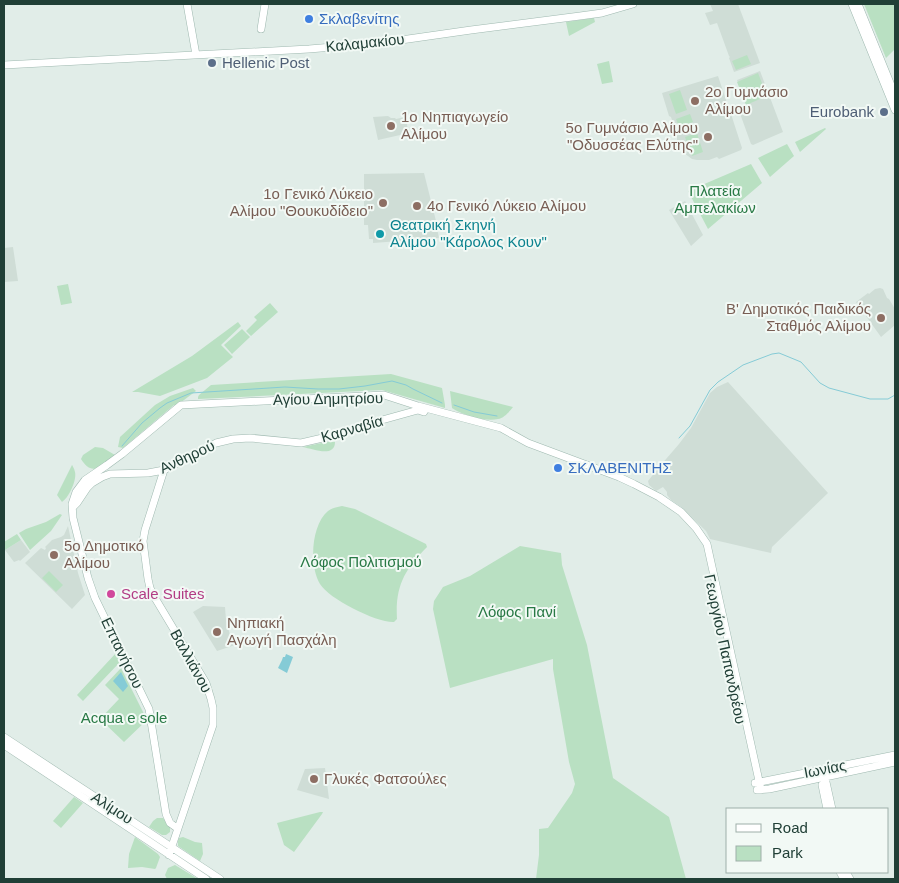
<svg xmlns="http://www.w3.org/2000/svg" width="899" height="883" viewBox="0 0 899 883" font-family="Arial,sans-serif">
	<rect width="100%" height="100%" fill="#e1ede8"/>
	<path fill="#cfddd6" d="M710,4H738L760,63L734,72L729,58L730,57L729,56L717,23L710,25L705,13L713,11Z
		M760,71L783,132L753,145L751,144L738,108L746,104L737,80Z
		M718,76L729,109L727,110L728,113L731,114L742,148L741,150L719,159L717,157L709,160H697L692,159L684,153L681,144L677,143V137L675,136L671,121L672,120L671,117L669,116L662,93Z
		M388,116L391,118H395L396,119L405,117L409,133L378,140L373,117Z
		M424,173L436,221L435,222L436,228H437L439,238L373,243V239H369L368,225H364V174Z
		M685,201L703,235L691,246L669,210Z
		M13,247L18,281L4,282V248Z
		M880,288L883,289L887,298L889,299L895,309L894,311L895,312V325L881,337L856,302L868,293L869,294L875,289Z
		M728,382L828,493L772,547L771,553L710,539L706,531L681,507L671,500L667,495V492L663,487L656,491L649,485L648,481L660,466L679,444L691,428L710,393L717,387Z
		M68,526L78,573L85,595L72,609L25,563L41,548L45,550L46,548L45,547L52,540L61,537L64,535Z
		M21,540L30,552L20,561L19,560L14,562L5,550Z
		M203,606L225,607L226,620L230,635L235,645L217,651L193,612Z
		M325,768L329,799L297,790L305,769Z"/>
	<path fill="#b9e0c2" d="M864,4H895V49L886,58Z
		M594,18L595,22L569,36L566,22Z
		M747,55L751,64L736,70L732,61Z
		M609,61L613,82L602,84L597,64Z
		M758,73L767,96L746,105L737,82Z
		M680,90L687,110L676,114L669,94Z
		M690,114L693,122L679,127L676,119Z
		M825,128L826,129L800,152L795,142Z
		M697,133L703,152L692,156L685,137Z
		M787,144L794,156L770,177L758,158Z
		M751,164L762,183L708,229L688,191Z
		M68,284L72,303L61,305L57,286Z
		M270,303L278,312L251,336L246,331L257,320L254,317Z
		M238,322L241,326L221,345L233,357L207,378L160,396L138,392H132L192,356Z
		M242,329L250,337L232,354L224,345Z
		M391,374L442,388L445,405V408L382,390L198,399V397L199,395L211,385Z
		M193,388L196,391L176,406L174,405L123,448L118,447L120,437L155,405L170,396Z
		M450,391L513,407C509,412 504,418 498,419C485,422 462,415 452,408Z
		M331,441L335,442C335,458 313,449 303,447Z
		M95,447L103,448L115,455L96,469C88,469 85,465 81,459L83,455Z
		M72,465C73,466 75,471 75,472C77,480 69,498 62,502L57,495Z
		M342,506L355,509L426,544L427,547C405,569 395,586 397,619L394,622C377,623 329,599 320,584C309,566 311,525 328,511C332,508 337,507 342,506Z
		M60,514L62,515L51,531L30,550L19,533L26,529L46,522Z
		M17,534L21,540L5,550L4,548V542Z
		M520,546L561,553L562,565L587,645L613,778L669,817L686,879H536L539,855V829L548,828L572,793L575,784L569,762L553,669V659L450,688L433,609L434,601L443,587L470,576Z
		M49,571L63,585L56,592L42,578Z
		M116,653L120,662L83,701L77,695Z
		M121,668L147,720L124,742L100,719L119,699L105,685Z
		M74,797L83,803L61,828L53,821Z
		M320,812H323L322,814L294,852L284,845L277,823Z
		M157,818H163L170,827V832L166,835H162L149,827L153,821Z
		M135,837L158,854L160,857L156,868L155,869L142,867L128,868L129,854Z
		M183,837L195,842L202,843L203,854L200,861L178,846V841L179,838Z
		M175,865L198,879H167L165,875L168,868Z"/>
	<path fill="#85cbd6" d="M286,654L293,657L287,673L278,668L282,660L283,657H285Z
		M121,672L128,686L123,692L113,681Z"/>
	<g fill="none" stroke-linecap="round" stroke-linejoin="round">
		<path stroke="#85cbd6" stroke-width="1" d="M454,405L474,412L497,416
			M679,438L690,426L710,390L718,382L743,365L772,354L779,353L784,355L801,362L820,383L829,388L870,399H888L895,395
			M122,446L142,423L160,408L167,403L191,393L285,387L318,389H339L365,386L392,381L406,385L413,389L442,403"/>
		<defs>
			<path id="secondary" d="M187,4L196,55
				M852,4L895,110
				M858,4L895,95
				M261,29L265,4
				M4,65L309,49L380,43L471,30L580,16L602,13L633,4
				M164,470L145,530L143,541L148,579L150,588L155,598L206,683L211,699L213,708V725L169,855
				M73,507L77,503L87,488L92,483L102,477L110,474L148,473L164,470L216,443L233,439L250,438L301,443L340,434L364,425L418,410L424,412
				M4,737L220,879
				M4,745L206,879
				M824,773L832,809
				M755,783L895,755
				M822,785L827,809
				M757,790L769,789L895,762
				M177,828L170,823L166,814L149,709L95,598L88,578L73,518L72,504L76,492L85,480L107,465L122,454L181,405L384,395L418,406L501,428L528,443L619,477L634,484L659,497L681,512L696,528L707,544L761,790
				M840,872L844,879
				M846,872L850,879"/>
		</defs>
		<use href="#secondary" stroke="#9fb9b0" stroke-width="8"/>
		<use href="#secondary" stroke="#fff" stroke-width="7"/>
	</g>
	<g fill="#3f7fe0" stroke="#f2f9f5" stroke-width="2">
		<circle cx="309" cy="19" r="5"/>
		<circle cx="558" cy="468" r="5"/>
	</g>
	<g fill="#5c6f8a" stroke="#f2f9f5" stroke-width="2">
		<circle cx="212" cy="63" r="5"/>
		<circle cx="884" cy="112" r="5"/>
	</g>
	<g fill="#8d6e63" stroke="#f2f9f5" stroke-width="2">
		<circle cx="695" cy="101" r="5"/>
		<circle cx="391" cy="126" r="5"/>
		<circle cx="708" cy="137" r="5"/>
		<circle cx="383" cy="203" r="5"/>
		<circle cx="417" cy="206" r="5"/>
		<circle cx="881" cy="318" r="5"/>
		<circle cx="54" cy="555" r="5"/>
		<circle cx="217" cy="632" r="5"/>
		<circle cx="314" cy="779" r="5"/>
	</g>
	<circle fill="#0f9aa8" stroke="#f2f9f5" stroke-width="2" cx="380" cy="234" r="5"/>
	<circle fill="#d1479c" stroke="#f2f9f5" stroke-width="2" cx="111" cy="594" r="5"/>
	<g text-anchor="middle" stroke-width="4" stroke-linejoin="round" paint-order="stroke">
		<g font-size="15" fill="#366cbe" stroke="#f2f9f5" text-anchor="start">
			<text x="319" y="24">Σκλαβενίτης</text>
			<text x="568" y="473">ΣΚΛΑΒΕΝΙΤΗΣ</text>
		</g>
		<g font-size="15" fill="#203f36" stroke="#f2f9f5">
			<text transform="translate(365 43) rotate(-6)" y="5">Καλαμακίου</text>
			<text transform="translate(328 399) rotate(-1)" y="5">Αγίου Δημητρίου</text>
			<text transform="translate(352 429) rotate(-16)" y="5">Καρναβία</text>
			<text transform="translate(187 457) rotate(-25)" y="5">Ανθηρού</text>
			<text transform="translate(725 649) rotate(78)" y="5">Γεωργίου Παπανδρέου</text>
			<text transform="translate(122 653) rotate(64)" y="5">Επτανήσου</text>
			<text transform="translate(191 661) rotate(61)" y="5">Βαλλιάνου</text>
			<text transform="translate(825 769) rotate(-11)" y="5">Ιωνίας</text>
			<text transform="translate(112 808) rotate(33)" y="5">Αλίμου</text>
		</g>
		<g font-size="15" fill="#4e5e75" stroke="#f2f9f5" text-anchor="start">
			<text x="222" y="68">Hellenic Post</text>
			<text x="874" y="117" text-anchor="end">Eurobank</text>
		</g>
		<g font-size="15" fill="#785e54" stroke="#f2f9f5" text-anchor="start">
			<text x="705" y="97">2ο Γυμνάσιο<tspan x="705" dy="17">Αλίμου</tspan></text>
			<text x="401" y="122">1o Νηπιαγωγείο<tspan x="401" dy="17">Αλίμου</tspan></text>
			<text x="698" y="133" text-anchor="end">5ο Γυμνάσιο Αλίμου<tspan x="698" dy="17">"Οδυσσέας Ελύτης"</tspan></text>
			<text x="373" y="199" text-anchor="end">1ο Γενικό Λύκειο<tspan x="373" dy="17">Αλίμου "Θουκυδίδειο"</tspan></text>
			<text x="427" y="211">4ο Γενικό Λύκειο Αλίμου</text>
			<text x="871" y="314" text-anchor="end">Β' Δημοτικός Παιδικός<tspan x="871" dy="17">Σταθμός Αλίμου</tspan></text>
			<text x="64" y="551">5ο Δημοτικό<tspan x="64" dy="17">Αλίμου</tspan></text>
			<text x="227" y="628">Νηπιακή<tspan x="227" dy="17">Αγωγή Πασχάλη</tspan></text>
			<text x="324" y="784">Γλυκές Φατσούλες</text>
		</g>
		<g font-size="15" fill="#287945" stroke="#f2f9f5">
			<text x="715" y="196">Πλατεία<tspan x="715" dy="17">Αμπελακίων</tspan></text>
			<text x="361" y="567">Λόφος Πολιτισμού</text>
			<text x="517" y="617">Λόφος Πανί</text>
			<text x="124" y="723">Acqua e sole</text>
		</g>
		<g font-size="15" fill="#0d838f" stroke="#f2f9f5" text-anchor="start">
			<text x="390" y="230">Θεατρική Σκηνή<tspan x="390" dy="17">Αλίμου "Κάρολος Κουν"</tspan></text>
		</g>
		<g font-size="15" fill="#b23c85" stroke="#f2f9f5" text-anchor="start">
			<text x="121" y="599">Scale Suites</text>
		</g>
	</g>
	<rect width="899" height="883" fill="none" stroke="#203f36" stroke-width="10"/>
	<rect x="726" y="808" width="162" height="65" fill="#f2f9f5" stroke="#9eafa9"/>
	<rect x="736" y="824" width="25" height="8" fill="#ffffff" stroke="#9eafa9"/>
	<text x="772" y="833" font-size="15" fill="#203f36">Road</text>
	<rect x="736" y="846" width="25" height="15" fill="#b9e0c2" stroke="#9eafa9"/>
	<text x="772" y="858" font-size="15" fill="#203f36">Park</text>
</svg>
